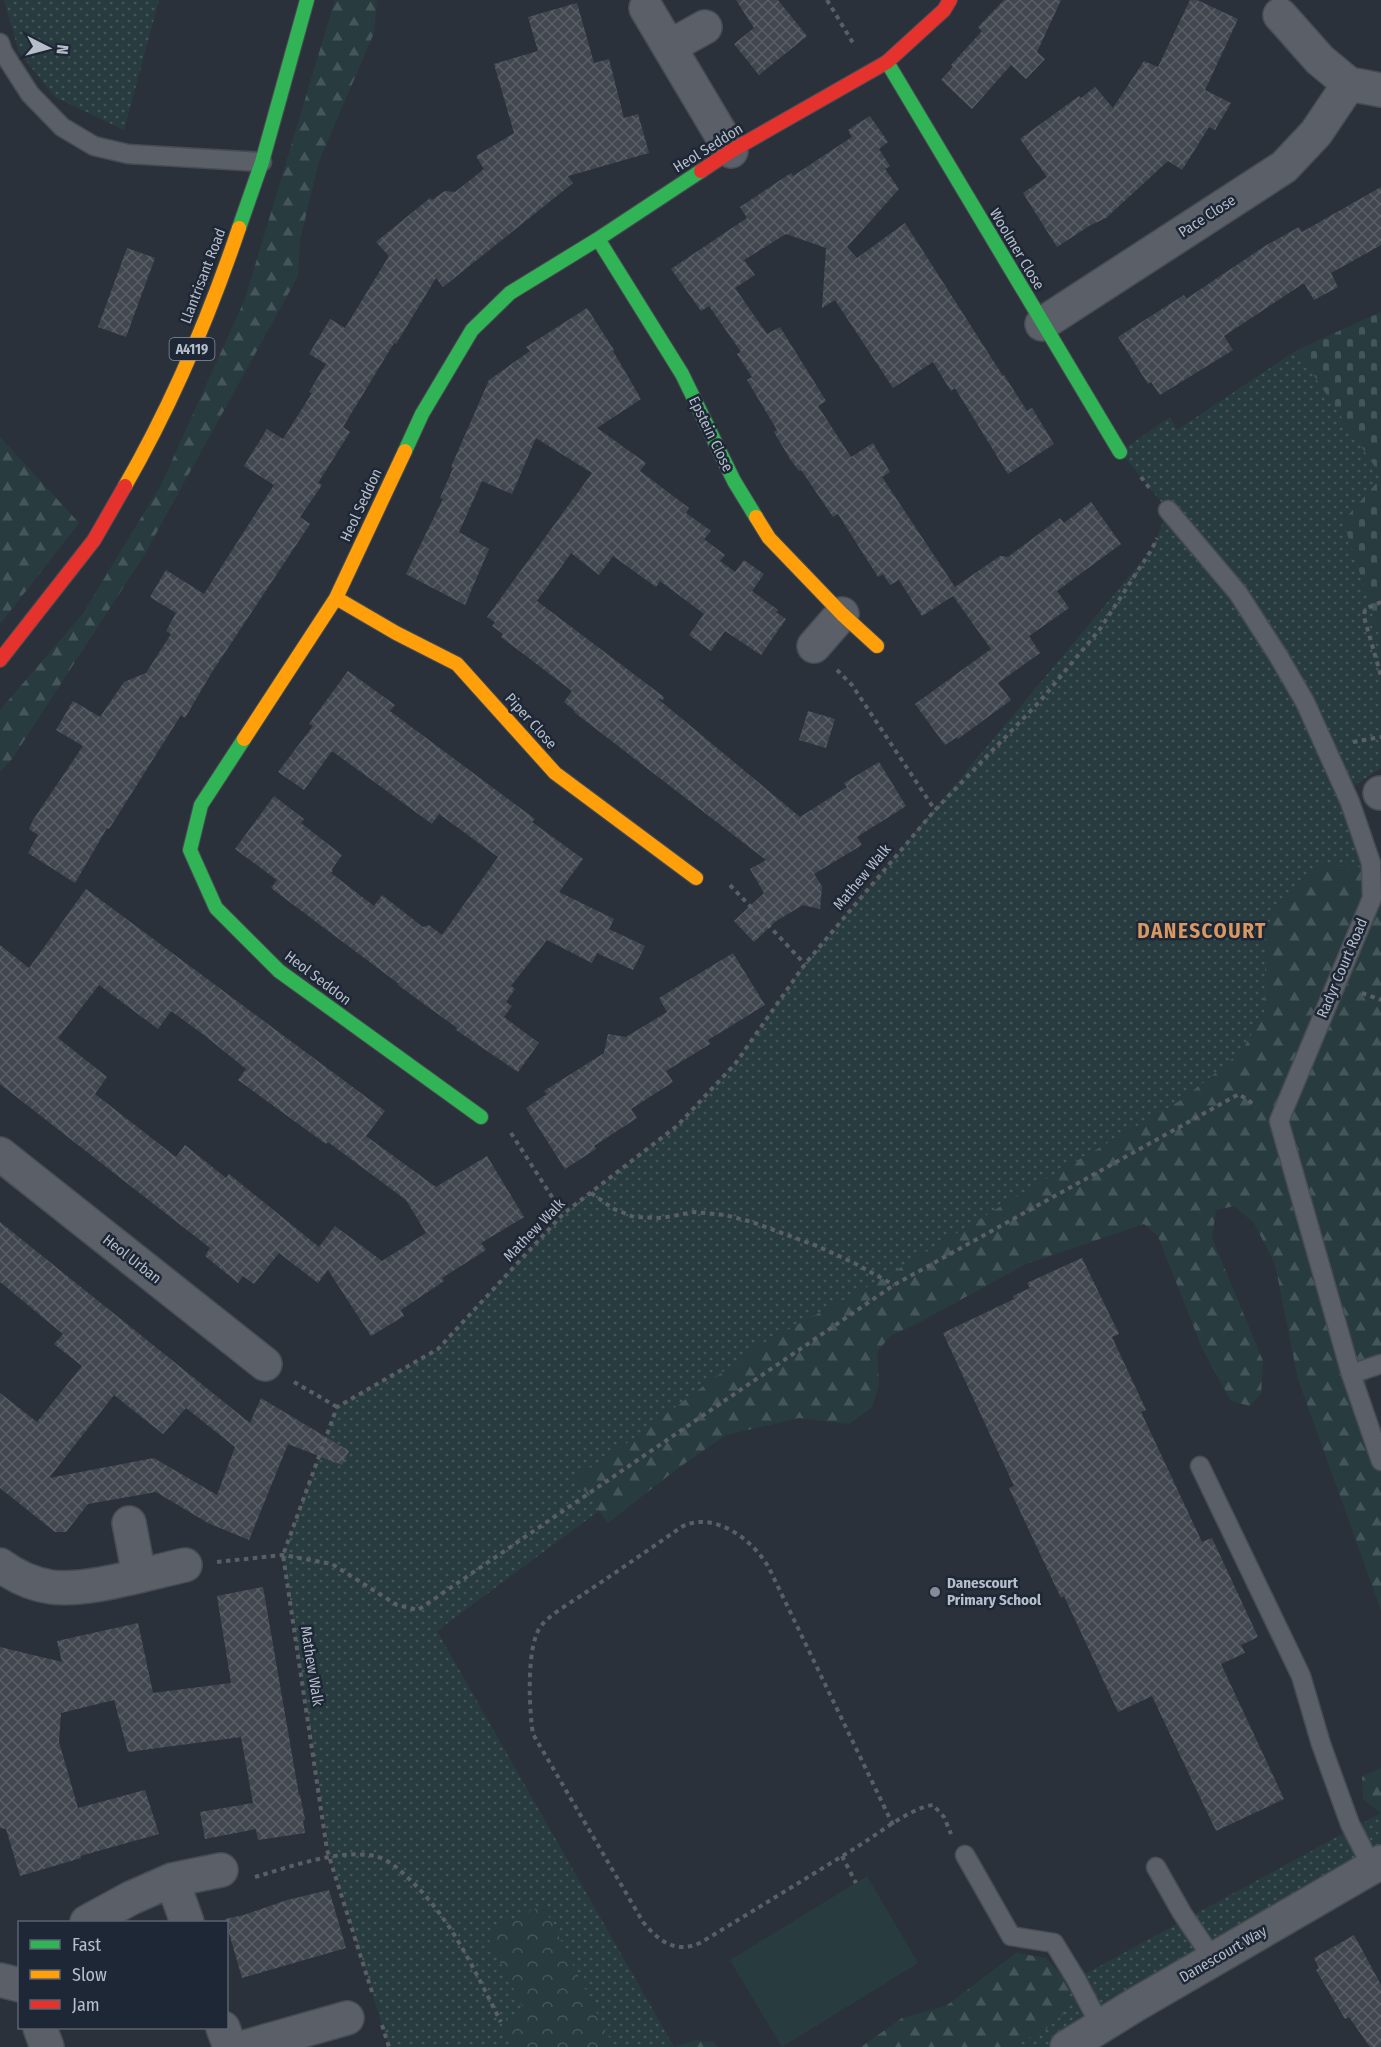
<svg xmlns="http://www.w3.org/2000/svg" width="1381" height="2047" viewBox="0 0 1381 2047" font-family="'Fira Sans Condensed',sans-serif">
	<defs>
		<pattern id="grass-dots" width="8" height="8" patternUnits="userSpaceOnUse" patternTransform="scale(1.5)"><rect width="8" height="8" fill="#283c40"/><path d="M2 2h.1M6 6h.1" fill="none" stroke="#45565a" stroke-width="1.8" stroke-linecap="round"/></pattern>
		<pattern id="forest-firs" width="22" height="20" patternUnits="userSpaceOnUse" patternTransform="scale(1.5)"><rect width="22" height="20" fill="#283c40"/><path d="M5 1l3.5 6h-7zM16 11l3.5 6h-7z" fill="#45565a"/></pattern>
		<pattern id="cemetery-stones" width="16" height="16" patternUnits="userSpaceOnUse" patternTransform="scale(1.5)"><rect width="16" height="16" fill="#283c40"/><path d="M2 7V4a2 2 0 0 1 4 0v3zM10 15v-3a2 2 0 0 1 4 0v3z" fill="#45565a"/></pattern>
		<pattern id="park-crowns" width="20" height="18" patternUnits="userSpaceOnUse" patternTransform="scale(1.5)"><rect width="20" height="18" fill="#283c40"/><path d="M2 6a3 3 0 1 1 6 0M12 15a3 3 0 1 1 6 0" fill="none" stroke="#45565a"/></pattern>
		<pattern id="building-cross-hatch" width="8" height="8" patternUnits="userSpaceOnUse" patternTransform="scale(1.5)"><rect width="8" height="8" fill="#42474f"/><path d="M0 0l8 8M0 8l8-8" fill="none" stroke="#5b6067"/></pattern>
	</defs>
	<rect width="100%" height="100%" fill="#2b313b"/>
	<path fill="url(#grass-dots)" d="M4,0H159L124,130L55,97L19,52Z
		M1297,350L1381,476V478L1344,521L1381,638V768L1338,796L1371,863L1279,1121L771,1383L437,1631L674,2047H389L330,1856L283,1555L337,1407L438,1349L563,1214L677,1126L735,1064L805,964L1152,549L1168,510L1120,452L1170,417L1177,430Z
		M1381,1813V1862L1067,2047H951Z"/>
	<path fill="url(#forest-firs)" d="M335,0H377L374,33L319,161L300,240L298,276L143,557L12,759L0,772V710L82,615L161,485L245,299Z
		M0,437L79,523L0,624Z
		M1322,864L1381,869V1357L1373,1362L1366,1386L1381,1436V1610L1298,1379L1275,1264L1254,1223L1234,1206L1216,1210L1212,1238L1263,1361L1261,1394L1250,1406L1231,1401L1202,1348L1158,1236L1144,1224L1026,1264L918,1323L890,1336L877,1352L879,1385L872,1407L849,1424L799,1418L726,1435L678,1468L608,1523L575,1478L619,1449L756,1347L882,1279L1039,1183L1181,1100L1218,1071L1243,1049L1264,1012L1266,927L1286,896Z
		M1381,1768V1813L1363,1799L1362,1777Z
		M1016,1953L1046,1958L1068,1983L1070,1995L1063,2014L1044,2031L1009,2047H861L902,2018L946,2006Z
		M696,2040L714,2042L718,2047H674Z"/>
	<path fill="url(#cemetery-stones)" d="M1381,312V476L1297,350Z
		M1381,478V638L1343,521Z"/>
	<path fill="url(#park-crowns)" d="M543,1905L614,2047H513L501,2022L524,2010L485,1932Z"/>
	<path fill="#283c40" d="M867,1876L918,1963L782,2047L730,1960Z"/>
	<path fill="url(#building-cross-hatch)" fill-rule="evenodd" d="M736,0H778L807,36L759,75L734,44L754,28Z
		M1004,0H1061L1037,52L1045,59L1026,79L1011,65L972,109L941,80L953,67L951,65L982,31L978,27Z
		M1190,0H1197L1238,19L1205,90L1231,103L1215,130L1209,127L1182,170L1168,161L1106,218L1089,226L1057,247L1023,193L1047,177L1020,139L1079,96L1081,98L1095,87L1113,108L1144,61L1158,67Z
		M577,3L594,63L609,59L624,118L638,114L649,153L568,176L573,183L443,287L436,278L396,344L394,343L343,427L350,432L318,483L322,485L300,517L310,524L212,672L185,718L181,715L109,829L107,828L75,883L28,853L38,835L29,829L33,820L83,746L56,730L73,701L100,717L124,682L146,673L171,634L166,631L176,613L150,597L166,570L204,594L274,485L244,466L267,429L283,439L312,393L309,392L326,364L309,354L330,319L345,328L389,256L376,242L430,198L432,200L445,191L455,192L484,169L476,156L514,133L494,64L538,51L528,17Z
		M870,116L888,142L879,149L890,166L885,169L899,189L847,247L857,258L905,223L1003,376L1004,375L1027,411L1032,408L1054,444L1008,474L955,388L951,391L933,362L893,388L835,300L822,308L826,248L786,234L744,260L755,275L735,288L767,334L780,327L826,401L818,406L851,457L873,443L890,472L882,477L955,587L1000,556L1008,557L1060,518L1064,523L1091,502L1121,544L1057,591L1069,608L1029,636L1040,653L998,683L1011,700L958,739L957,737L945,745L915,704L991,649L953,596L922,616L899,580L890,585L883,574L878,577L838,514L833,517L801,470L799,471L790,459L774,432L777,430L747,380L752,377L737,354L741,352L709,306L701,311L671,269L747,218L740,207L791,173L793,176L852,137L848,130Z
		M1381,187V245L1331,273L1338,287L1314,300L1304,283L1224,336L1233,350L1160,395L1151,382L1148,384L1118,337L1184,295L1186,299L1265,246L1299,227L1302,232Z
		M127,248L155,258L126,337L98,327Z
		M587,308L614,350L613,351L641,399L597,428L646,463L640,471L689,508L686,513L711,531L704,539L725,555L720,561L735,572L744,560L764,574L752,591L778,610L776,612L786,619L761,655L725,631L711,651L689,635L704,614L660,581L656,587L613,556L599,575L571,553L537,601L664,697L663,700L657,698L800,817L847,787L844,783L879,762L906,806L857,837L862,845L814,874L822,886L820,909L803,905L776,921L754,942L734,921L764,893L750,869L766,860L574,712L575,711L564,702L572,691L501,637L503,634L492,626L495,622L487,617L592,473L536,438L512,494L482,481L459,532L489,549L465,605L406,574L443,499L440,498L453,468L451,467L489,380L530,351L526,347Z
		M348,671L395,705L390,711L535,819L532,822L583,859L559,892L614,919L609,929L645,946L633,970L597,953L592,963L547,940L511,986L515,989L506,1002L512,1006L504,1017L539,1043L518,1072L456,1030L457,1028L398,985L399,984L271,888L277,880L235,849L274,796L304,819L301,823L342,855L332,869L333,870L331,873L374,906L382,895L423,927L429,925L442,935L498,857L439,814L432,824L332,751L304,790L278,772L313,726L309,724Z
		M808,711L835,719L826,748L799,740Z
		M86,889L385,1111L366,1136L436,1187L487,1156L524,1217L481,1243L486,1250L442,1278L444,1281L401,1310L404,1316L371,1336L328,1270L318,1283L279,1253L254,1284L243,1276L238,1283L205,1256L210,1248L0,1084V945L29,968ZM99,985L158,1029L171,1011L204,1035L246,1069L238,1080L326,1144L328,1142L406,1200L426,1233L382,1261L335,1226L319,1247L229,1174L226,1178L185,1145L176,1157L95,1094L107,1077L58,1038Z
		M733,953L765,1005L708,1040L710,1044L666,1071L673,1082L631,1109L637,1118L594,1146L596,1149L565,1169L526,1108L547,1094L544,1091L604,1053L608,1034L626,1037L667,1012L659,998Z
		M0,1222L250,1423L261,1398L349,1451L342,1465L288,1444L249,1540L208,1523L156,1492L88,1504L66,1532H55L0,1488V1393L37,1422L82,1366L54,1344L63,1334L0,1282ZM114,1395L163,1434L186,1408L235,1447L217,1495L154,1458L49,1478Z
		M1082,1258L1119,1334L1112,1337L1146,1410L1141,1412L1202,1542L1212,1538L1258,1637L1241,1645L1245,1653L1221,1664L1284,1799L1216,1831L1152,1696L1118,1712L1064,1596L1061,1598L1009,1488L1014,1486L943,1333L1014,1299L1013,1296L1030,1288L1027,1283Z
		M263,1587L299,1795H300L305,1819L303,1820L305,1833L258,1840L256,1829L205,1839L200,1812L253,1803L241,1737L128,1752L114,1700L61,1713L59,1742L78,1808L145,1790L159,1834L80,1856L81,1858L20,1876L6,1829L0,1828V1647L62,1662L57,1641L138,1623L153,1693L231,1683L217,1596Z
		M329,1890L346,1948L242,1978L225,1919L244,1915L287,1900Z
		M1354,1935L1381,1985V2047H1370L1349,2017L1345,2019L1316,1970L1319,1968L1314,1958Z"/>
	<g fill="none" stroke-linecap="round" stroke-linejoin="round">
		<defs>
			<path id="lane" d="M0,43L3,52L30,94L62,127L94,146L128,154L262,162
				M1168,510L1238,593L1279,657L1305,702L1350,802L1371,863L1372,898L1279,1121L1351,1374L1381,1461
				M1351,1374L1381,1364
				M1200,1466L1301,1676L1321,1744L1350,1824L1372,1867
				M965,1855L1011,1936L1054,1943L1076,1979L1101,2027
				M1156,1867L1182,1913L1213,1959"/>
			<path id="street" d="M646,8L731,151
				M1280,15L1320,60L1349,84L1381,90
				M669,47L705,27
				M1042,324L1284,167L1316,133L1349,84
				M814,646L842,614
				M1380,793H1381
				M0,1154L265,1364
				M129,1523L139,1575
				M0,1565C15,1576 31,1584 51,1587C87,1592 148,1573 185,1565
				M172,1880L187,1922
				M87,1922L131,1898L172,1880L221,1870
				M0,1980L20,1985
				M40,2028L47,2047
				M223,2028L230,2047
				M245,2047L347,2018
				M1067,2047L1135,2005L1381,1862"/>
			<path id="fast" d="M887,62L1120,452
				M239,228L262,162L307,0
				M598,239L682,374L734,481L756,517
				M405,451L422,414L472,330L510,293L598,239L701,171
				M244,739L201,805L190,850L216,908L279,971L481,1117"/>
			<path id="slow" d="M125,486C172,404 209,317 239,228
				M756,517L769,538L842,614L877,646
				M336,598L396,633L457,664L555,773L696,878
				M244,739L336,598L405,451"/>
			<path id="jam" d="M701,171L731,151L887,62L944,10L950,0
				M0,660L94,540L125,486"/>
		</defs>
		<use href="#lane" stroke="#474c53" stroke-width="21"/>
		<use href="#street" stroke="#474c53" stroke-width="36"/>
		<use href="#fast" stroke="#474c53" stroke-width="16"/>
		<use href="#slow" stroke="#474c53" stroke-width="16"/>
		<use href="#jam" stroke="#474c53" stroke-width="16"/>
		<path stroke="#595f65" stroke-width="4" stroke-dasharray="4.5 4.5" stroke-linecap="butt" d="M827,0L853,43
			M1141,477L1151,490
			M1381,602L1365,609L1364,617L1381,676
			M837,670L852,685L935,810
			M1353,742L1381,737
			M730,885L805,964
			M1362,993L1381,1000
			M511,1133L563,1214
			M591,1193L614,1209L634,1217L662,1218L694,1212L725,1215L752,1222L817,1246L854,1263L894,1285
			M294,1382L337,1407
			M217,1562L283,1555L332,1564L397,1605L418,1610L894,1285L1239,1094L1256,1106
			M893,1825L769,1568C754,1541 716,1511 683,1526C651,1548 618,1571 585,1593C572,1602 550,1614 541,1626C526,1645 529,1710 533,1734L643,1922C659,1941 675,1954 700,1943C753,1911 805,1879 857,1847C878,1834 910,1808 933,1805L944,1817L951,1834
			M842,1856L856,1883
			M255,1877C290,1867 332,1851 368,1855C384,1856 396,1866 407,1877C451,1917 474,1970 501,2022
			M372,1992L327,1850L283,1555L337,1407L438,1349L563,1214L677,1126L735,1064L805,964L935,810L1041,700L1100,629L1152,549L1157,538
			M382,2025L389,2047"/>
		<use href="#lane" stroke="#5b6068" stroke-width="18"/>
		<use href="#street" stroke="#5b6068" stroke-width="33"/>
		<use href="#fast" stroke="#30b455" stroke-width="14"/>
		<use href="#slow" stroke="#ff9f0a" stroke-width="14"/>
		<use href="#jam" stroke="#e5322d" stroke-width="14"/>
	</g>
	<circle fill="#858c99" stroke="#1e2735" stroke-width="2" cx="935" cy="1592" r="6"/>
	<g text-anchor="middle" stroke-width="5" stroke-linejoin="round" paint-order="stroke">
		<rect fill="#1e2735" stroke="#88909e" stroke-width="1.5" x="169.5" y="338" width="45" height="22" rx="4.5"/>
		<g font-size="14" font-weight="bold" fill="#b6bdcb">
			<text x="192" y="354">A4119</text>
		</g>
		<g font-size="15" fill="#b6bdcb" stroke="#1e2735">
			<text transform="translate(708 148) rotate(-32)" y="5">Heol Seddon</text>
			<text transform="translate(1207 216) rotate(-33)" y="5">Pace Close</text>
			<text transform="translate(1017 249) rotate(59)" y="5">Woolmer Close</text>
			<text transform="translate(203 276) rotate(-69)" y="5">Llantrisant Road</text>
			<text transform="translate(711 434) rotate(64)" y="5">Epstein Close</text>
			<text transform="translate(361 505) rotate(-65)" y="5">Heol Seddon</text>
			<text transform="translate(531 721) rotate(48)" y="5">Piper Close</text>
			<text transform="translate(862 877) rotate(-50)" y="5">Mathew Walk</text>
			<text transform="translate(1342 968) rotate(-67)" y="5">Radyr Court Road</text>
			<text transform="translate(318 978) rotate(37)" y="5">Heol Seddon</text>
			<text transform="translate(534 1230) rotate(-46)" y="5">Mathew Walk</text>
			<text transform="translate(132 1259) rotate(38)" y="5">Heol Urban</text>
			<text transform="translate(312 1666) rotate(81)" y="5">Mathew Walk</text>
			<text transform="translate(1223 1954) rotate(-30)" y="5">Danescourt Way</text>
		</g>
		<g font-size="15" font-weight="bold" fill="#b6bdcb" stroke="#1e2735" text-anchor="start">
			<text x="947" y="1588">Danescourt<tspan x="947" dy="17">Primary School</tspan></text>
		</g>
		<g font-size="21" font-weight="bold" letter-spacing="1.5" fill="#d79864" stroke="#1e2735">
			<text x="1202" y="938">DANESCOURT</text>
		</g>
	</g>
	<rect x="18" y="1921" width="210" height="108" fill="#1e2735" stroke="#5b6371" stroke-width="1.5"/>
	<rect x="30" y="1940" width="30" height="9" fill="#30b455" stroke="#5b6371" stroke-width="1.5"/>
	<text x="72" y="1951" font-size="18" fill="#b6bdcb">Fast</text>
	<rect x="30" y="1970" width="30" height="9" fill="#ff9f0a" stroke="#5b6371" stroke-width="1.5"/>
	<text x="72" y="1981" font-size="18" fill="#b6bdcb">Slow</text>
	<rect x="30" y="2000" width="30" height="9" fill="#e5322d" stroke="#5b6371" stroke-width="1.5"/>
	<text x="72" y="2011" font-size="18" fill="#b6bdcb">Jam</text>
	<g transform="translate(48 48) rotate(96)" stroke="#1e2735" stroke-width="4.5" paint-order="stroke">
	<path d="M0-4.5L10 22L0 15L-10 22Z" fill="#b6bdcb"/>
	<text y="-9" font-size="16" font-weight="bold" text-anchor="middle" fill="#b6bdcb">N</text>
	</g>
</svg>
